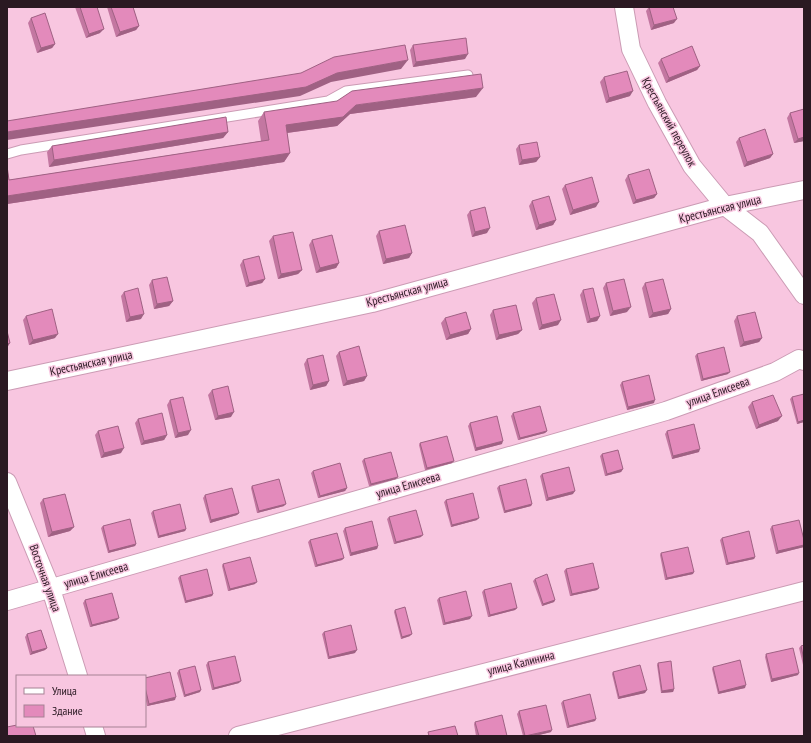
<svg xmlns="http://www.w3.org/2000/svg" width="811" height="743" viewBox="0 0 811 743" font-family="'PT Sans Narrow',sans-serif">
	<rect width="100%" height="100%" fill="#f8c6e0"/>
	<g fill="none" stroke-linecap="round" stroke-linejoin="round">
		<defs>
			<path id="service" d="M7,154L21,150L328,101L346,91L468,75"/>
			<path id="minor" d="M624,7L631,49L657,103L692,166L725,206L760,233L804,295
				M7,381L372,303L725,206L804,190
				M7,482L51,589L78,676
				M7,601L666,411L775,372L799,359L804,361
				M93,726L96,736
				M238,736L804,591"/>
		</defs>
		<use href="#service" stroke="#cb9bb4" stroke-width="11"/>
		<use href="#minor" stroke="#cb9bb4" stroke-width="20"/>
		<use href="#service" stroke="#fff" stroke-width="9"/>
		<use href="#minor" stroke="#fff" stroke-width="18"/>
	</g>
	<path fill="#c377a1" d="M75,7H97L100,33L86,38Z
		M107,7H133L139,26L136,30L116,37Z
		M649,7L674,23L651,30L646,11Z
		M31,18L55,44L52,48L37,53L28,23Z
		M413,45L465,59L413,67L410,50Z
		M661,59L700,66L697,70L666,83L658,63Z
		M604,77L630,96L606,103L600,82Z
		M476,97L350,114L337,126L287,133L290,153L284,162L7,204V166L9,180L261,141L258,121L264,112Z
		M804,109V141L794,143L787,118L790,113Z
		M228,132L223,138L49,167L47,152L52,146Z
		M739,138L773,154L770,158L744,167L736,142Z
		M519,145L540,157L536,162L519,165L516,149Z
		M628,175L657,194L654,198L633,204L625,180Z
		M565,185L596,207L570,215L562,189Z
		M532,201L556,220L553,225L536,230L529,206Z
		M470,211L487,233L472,237L467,215Z
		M379,231L412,253L409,258L383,264L376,236Z
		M273,236L302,270L298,274L278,279L269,241Z
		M312,240L339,263L336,268L316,273L309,245Z
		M243,260L265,279L262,283L246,287L240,265Z
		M152,280L173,301L169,306L154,309L149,285Z
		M606,283L627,312L610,316L603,288Z
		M645,283L671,309L668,314L649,318L642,288Z
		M583,290L600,316L597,321L587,323L580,295Z
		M124,292L141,319L126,322L121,296Z
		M536,298L558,325L539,330L532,303Z
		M493,310L522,330L518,334L496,340L490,315Z
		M26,316L55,338L29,345L23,320Z
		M737,316L762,338L759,342L740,347L734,321Z
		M445,318L471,329L468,334L446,340L441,323Z
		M339,352L367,376L364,381L343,386L336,356Z
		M697,354L728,374L701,381L695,356Z
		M307,359L329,381L326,386L310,390L304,364Z
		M622,382L654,403L627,410L620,385Z
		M212,390L231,417L215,420L208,395Z
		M792,397L804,422L797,424L790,399Z
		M170,400L188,435L175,438L167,405Z
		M752,402L778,421L756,429L748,407Z
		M513,413L547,431L545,433L518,440L511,416Z
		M138,419L167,435L164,440L141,445L135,423Z
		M470,423L502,444L475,451L468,426Z
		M98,431L121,453L101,458L95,435Z
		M667,431L699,452L672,459L665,434Z
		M420,443L452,463L425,470L419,445Z
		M602,454L623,469L621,472L605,476L600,456Z
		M364,459L396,479L369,486L362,461Z
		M313,471L347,488L345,491L318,498L311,473Z
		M542,474L573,494L546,501L540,476Z
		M252,486L284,506L257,513L251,488Z
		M499,486L532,504L531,506L504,513L497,488Z
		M205,495L239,513L237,515L210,523L203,498Z
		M43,499L74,527L70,531L48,537L40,503Z
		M446,500L477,520L451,527L444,502Z
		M153,511L186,529L185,531L158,538L151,513Z
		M389,517L421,537L394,544L387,519Z
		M103,526L136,544L135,546L108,553L101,528Z
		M772,526L804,540V547L776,554L770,529Z
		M345,528L378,546L377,549L350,556L343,531Z
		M722,538L755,557L754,559L726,565L720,540Z
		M310,540L344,558L342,560L315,567L308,542Z
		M661,553L693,574L665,580L660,555Z
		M223,564L255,584L228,591L222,566Z
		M566,569L599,588L597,590L570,596L564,571Z
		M180,576L213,594L212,596L185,603L178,578Z
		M535,579L555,600L554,602L542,606L533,581Z
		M484,590L517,608L515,610L488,617L482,592Z
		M439,598L470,619L443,625L437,600Z
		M85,600L117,620L90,627L83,603Z
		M395,610L410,636L401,639L394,612Z
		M324,632L355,653L328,659L322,634Z
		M27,634L47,648L45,650L30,655L25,637Z
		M804,645V669L799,648L801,646Z
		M766,654L798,675L771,682L765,657Z
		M208,662L239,683L212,690L206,665Z
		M658,663L674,689L673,692L661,693L657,665Z
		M713,667L745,688L718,694L712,669Z
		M179,670L200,692L184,697L177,673Z
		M613,672L645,693L618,699L612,674Z
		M145,678L175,700L147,706L145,696Z
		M563,701L596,719L595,721L567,728L561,703Z
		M519,711L551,732L535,736H523L517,714Z
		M475,722L507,736H476L474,724Z"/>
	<path fill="#9f6183" d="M677,19L674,23L651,30L654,25Z
		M139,26L136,30L116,37L120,32Z
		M104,29L100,33L86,38L89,34Z
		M55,44L52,48L37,53L41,48Z
		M468,54L465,59L413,67L416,62Z
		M408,60L401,69L331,82L300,96L7,140V132Z
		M700,66L697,70L666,83L669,78Z
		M483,88L476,97L350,114L337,126L279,134L286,125L356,105Z
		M633,91L630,96L606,103L609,98Z
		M228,132L223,138L49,167L54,160Z
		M804,137V141L794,143L798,139Z
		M290,153L284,162L7,204V196Z
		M773,154L770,158L744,167L747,162Z
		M540,157L536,162L519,165L522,160Z
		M657,194L654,198L633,204L636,200Z
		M599,202L596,207L570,215L573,210Z
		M556,220L553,225L536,230L539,225Z
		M490,228L487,233L472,237L475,232Z
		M412,253L409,258L383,264L386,259Z
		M339,263L336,268L316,273L320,268Z
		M302,270L298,274L278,279L281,274Z
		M265,279L262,283L246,287L249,283Z
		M173,301L169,306L154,309L157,304Z
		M631,307L627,312L610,316L613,311Z
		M671,309L668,314L649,318L653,313Z
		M144,314L141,319L126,322L130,317Z
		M600,316L597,321L587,323L590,319Z
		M561,320L558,325L539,330L542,325Z
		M471,329L468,334L446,340L450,335Z
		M522,330L518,334L496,340L499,335Z
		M58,334L55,338L29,345L33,340Z
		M762,338L759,342L740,347L744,342Z
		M10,343L7,348V344Z
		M730,372L728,374L701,381L703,379Z
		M367,376L364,381L343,386L347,381Z
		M329,381L326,386L310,390L313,385Z
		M655,400L654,403L627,410L628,407Z
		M234,412L231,417L215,420L218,416Z
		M782,416L778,421L756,429L759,425Z
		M804,420V422L797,424L798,422Z
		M191,430L188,435L175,438L178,433Z
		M547,431L545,433L518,440L520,438Z
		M167,435L164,440L141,445L144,441Z
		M503,441L502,444L475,451L476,448Z
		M124,448L121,453L101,458L104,453Z
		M700,449L699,452L672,459L673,456Z
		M454,461L452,463L425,470L427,468Z
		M623,469L621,472L605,476L607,474Z
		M398,477L396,479L369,486L371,484Z
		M347,488L345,491L318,498L320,496Z
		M575,491L573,494L546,501L548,498Z
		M286,504L284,506L257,513L259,511Z
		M532,504L531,506L504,513L505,511Z
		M239,513L237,515L210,523L211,520Z
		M479,518L477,520L451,527L452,525Z
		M74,527L70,531L48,537L52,532Z
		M186,529L185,531L158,538L159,536Z
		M423,535L421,537L394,544L396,542Z
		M136,544L135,546L108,553L109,551Z
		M804,545V547L776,554L778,551Z
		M378,546L377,549L350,556L351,553Z
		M755,557L754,559L726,565L728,563Z
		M344,558L342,560L315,567L317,565Z
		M694,572L693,574L665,580L667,578Z
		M257,582L255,584L228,591L230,589Z
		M599,588L597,590L570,596L572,594Z
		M213,594L212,596L185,603L186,601Z
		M555,600L554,602L542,606L543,604Z
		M517,608L515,610L488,617L490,615Z
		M472,616L470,619L443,625L445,623Z
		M119,618L117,620L90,627L92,625Z
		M412,634L410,636L401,639L402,637Z
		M47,648L45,650L30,655L32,652Z
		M357,650L355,653L328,659L329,657Z
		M799,673L798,675L771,682L772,679Z
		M241,681L239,683L212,690L214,688Z
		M746,685L745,688L718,694L719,692Z
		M674,689L673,692L661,693L662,691Z
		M201,690L200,692L184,697L185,695Z
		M647,690L645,693L618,699L619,697Z
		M176,697L175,700L147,706L149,704Z
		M596,719L595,721L567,728L569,726Z
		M552,730L551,732L535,736H527Z"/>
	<path fill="#e38abb" stroke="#9f6183" d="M80,7H97L104,29L89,34Z
		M111,7H133L139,26L120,32Z
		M649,7H673L677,19L654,25Z
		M45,13L55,44L41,48L31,18Z
		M466,38L468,54L416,62L413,45Z
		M405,45L408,60L337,73L306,87L7,132V121L301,73L334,57Z
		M692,46L700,66L669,78L661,59Z
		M627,71L633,91L609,98L604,77Z
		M481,74L483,88L356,105L343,117L286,125L290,153L7,196V166L9,180L269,140L264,112L337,101L352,91Z
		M804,109V137L798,139L790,113Z
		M226,117L228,132L54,160L52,146Z
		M765,129L773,154L747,162L739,138Z
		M537,142L540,157L522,160L519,145Z
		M649,169L657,194L636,200L628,175Z
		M592,177L599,202L573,210L565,185Z
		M549,196L556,220L539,225L532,201Z
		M485,207L490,228L475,232L470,211Z
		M405,225L412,253L386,259L379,231Z
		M293,232L302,270L281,274L273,236Z
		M332,235L339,263L320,268L312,240Z
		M259,256L265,279L249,283L243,260Z
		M167,277L173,301L157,304L152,280Z
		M624,279L631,307L613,311L606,283Z
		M663,279L671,309L653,313L645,283Z
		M138,288L144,314L130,317L124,292Z
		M593,288L600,316L590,319L583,290Z
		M554,294L561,320L542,325L536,298Z
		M516,305L522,330L499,335L493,310Z
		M52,309L58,334L33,340L26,316Z
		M466,312L471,329L450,335L445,318Z
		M755,312L762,338L744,342L737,316Z
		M7,331L10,343L7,344Z
		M359,346L367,376L347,381L339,352Z
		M724,347L730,372L703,379L697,354Z
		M323,355L329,381L313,385L307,359Z
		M649,375L655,400L628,407L622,382Z
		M228,386L234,412L218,416L212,390Z
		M804,394V420L798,422L792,397Z
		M773,395L782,416L759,425L752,402Z
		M183,397L191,430L178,433L170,400Z
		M540,406L547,431L520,438L513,413Z
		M162,413L167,435L144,441L138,419Z
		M497,416L503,441L476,448L470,423Z
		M694,424L700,449L673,456L667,431Z
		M118,426L124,448L104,453L98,431Z
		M447,436L454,461L427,468L420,443Z
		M618,450L623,469L607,474L602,454Z
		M391,452L398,477L371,484L364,459Z
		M340,463L347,488L320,496L313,471Z
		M569,467L575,491L548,498L542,474Z
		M279,479L286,504L259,511L252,486Z
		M526,479L532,504L505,511L499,486Z
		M232,488L239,513L211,520L205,495Z
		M473,493L479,518L452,525L446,500Z
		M65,494L74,527L52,532L43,499Z
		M180,504L186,529L159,536L153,511Z
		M416,510L423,535L396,542L389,517Z
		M130,519L136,544L109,551L103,526Z
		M799,520L804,540V545L778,551L772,526Z
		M372,521L378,546L351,553L345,528Z
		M749,531L755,557L728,563L722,538Z
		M337,533L344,558L317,565L310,540Z
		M688,547L694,572L667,578L661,553Z
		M250,557L257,582L230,589L223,564Z
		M593,563L599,588L572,594L566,569Z
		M207,569L213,594L186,601L180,576Z
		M547,574L555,600L543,604L535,579Z
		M511,583L517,608L490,615L484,590Z
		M466,591L472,616L445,623L439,598Z
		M112,593L119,618L92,625L85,600Z
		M405,607L412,634L402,637L395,610Z
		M351,625L357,650L329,657L324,632Z
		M41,630L47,648L32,652L27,634Z
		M804,645V660L801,646Z
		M793,648L799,673L772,679L766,654Z
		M235,656L241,681L214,688L208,662Z
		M740,660L746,685L719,692L713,667Z
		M671,661L674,689L662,691L658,663Z
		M640,665L647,690L619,697L613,672Z
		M195,666L201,690L185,695L179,670Z
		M170,672L176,697L149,704L145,687V678Z
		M590,694L596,719L569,726L563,701Z
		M546,705L552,730L525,736L519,711Z
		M502,715L507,736H479L475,722Z
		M17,725V726H33L36,736H7V727Z
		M455,726L458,736H429L428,732Z"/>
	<g text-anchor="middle" stroke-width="3" stroke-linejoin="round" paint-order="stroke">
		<g font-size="12" fill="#2a1922" stroke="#f8c6e0">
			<text transform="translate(669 122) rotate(61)" y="4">Крестьянский переулок</text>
			<text transform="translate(720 209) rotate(-14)" y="4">Крестьянская улица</text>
			<text transform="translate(407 292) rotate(-15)" y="4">Крестьянская улица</text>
			<text transform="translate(91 363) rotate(-12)" y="4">Крестьянская улица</text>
			<text transform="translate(718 392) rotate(-20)" y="4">улица Елисеева</text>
			<text transform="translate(408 485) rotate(-16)" y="4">улица Елисеева</text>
			<text transform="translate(96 575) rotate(-16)" y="4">улица Елисеева</text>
			<text transform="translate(45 578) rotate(70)" y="4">Восточная улица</text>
			<text transform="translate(521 663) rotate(-14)" y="4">улица Калинина</text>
		</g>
	</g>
	<rect width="811" height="743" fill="none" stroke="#2a1922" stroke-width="16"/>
	<rect x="16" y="675" width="130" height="52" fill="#f8c6e0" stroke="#a68194"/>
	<rect x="24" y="688" width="20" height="6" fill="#ffffff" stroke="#a68194"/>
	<text x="52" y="695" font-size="12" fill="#2a1922">Улица</text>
	<rect x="24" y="705" width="20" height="12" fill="#e38abb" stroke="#a68194"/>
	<text x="52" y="715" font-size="12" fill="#2a1922">Здание</text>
</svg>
